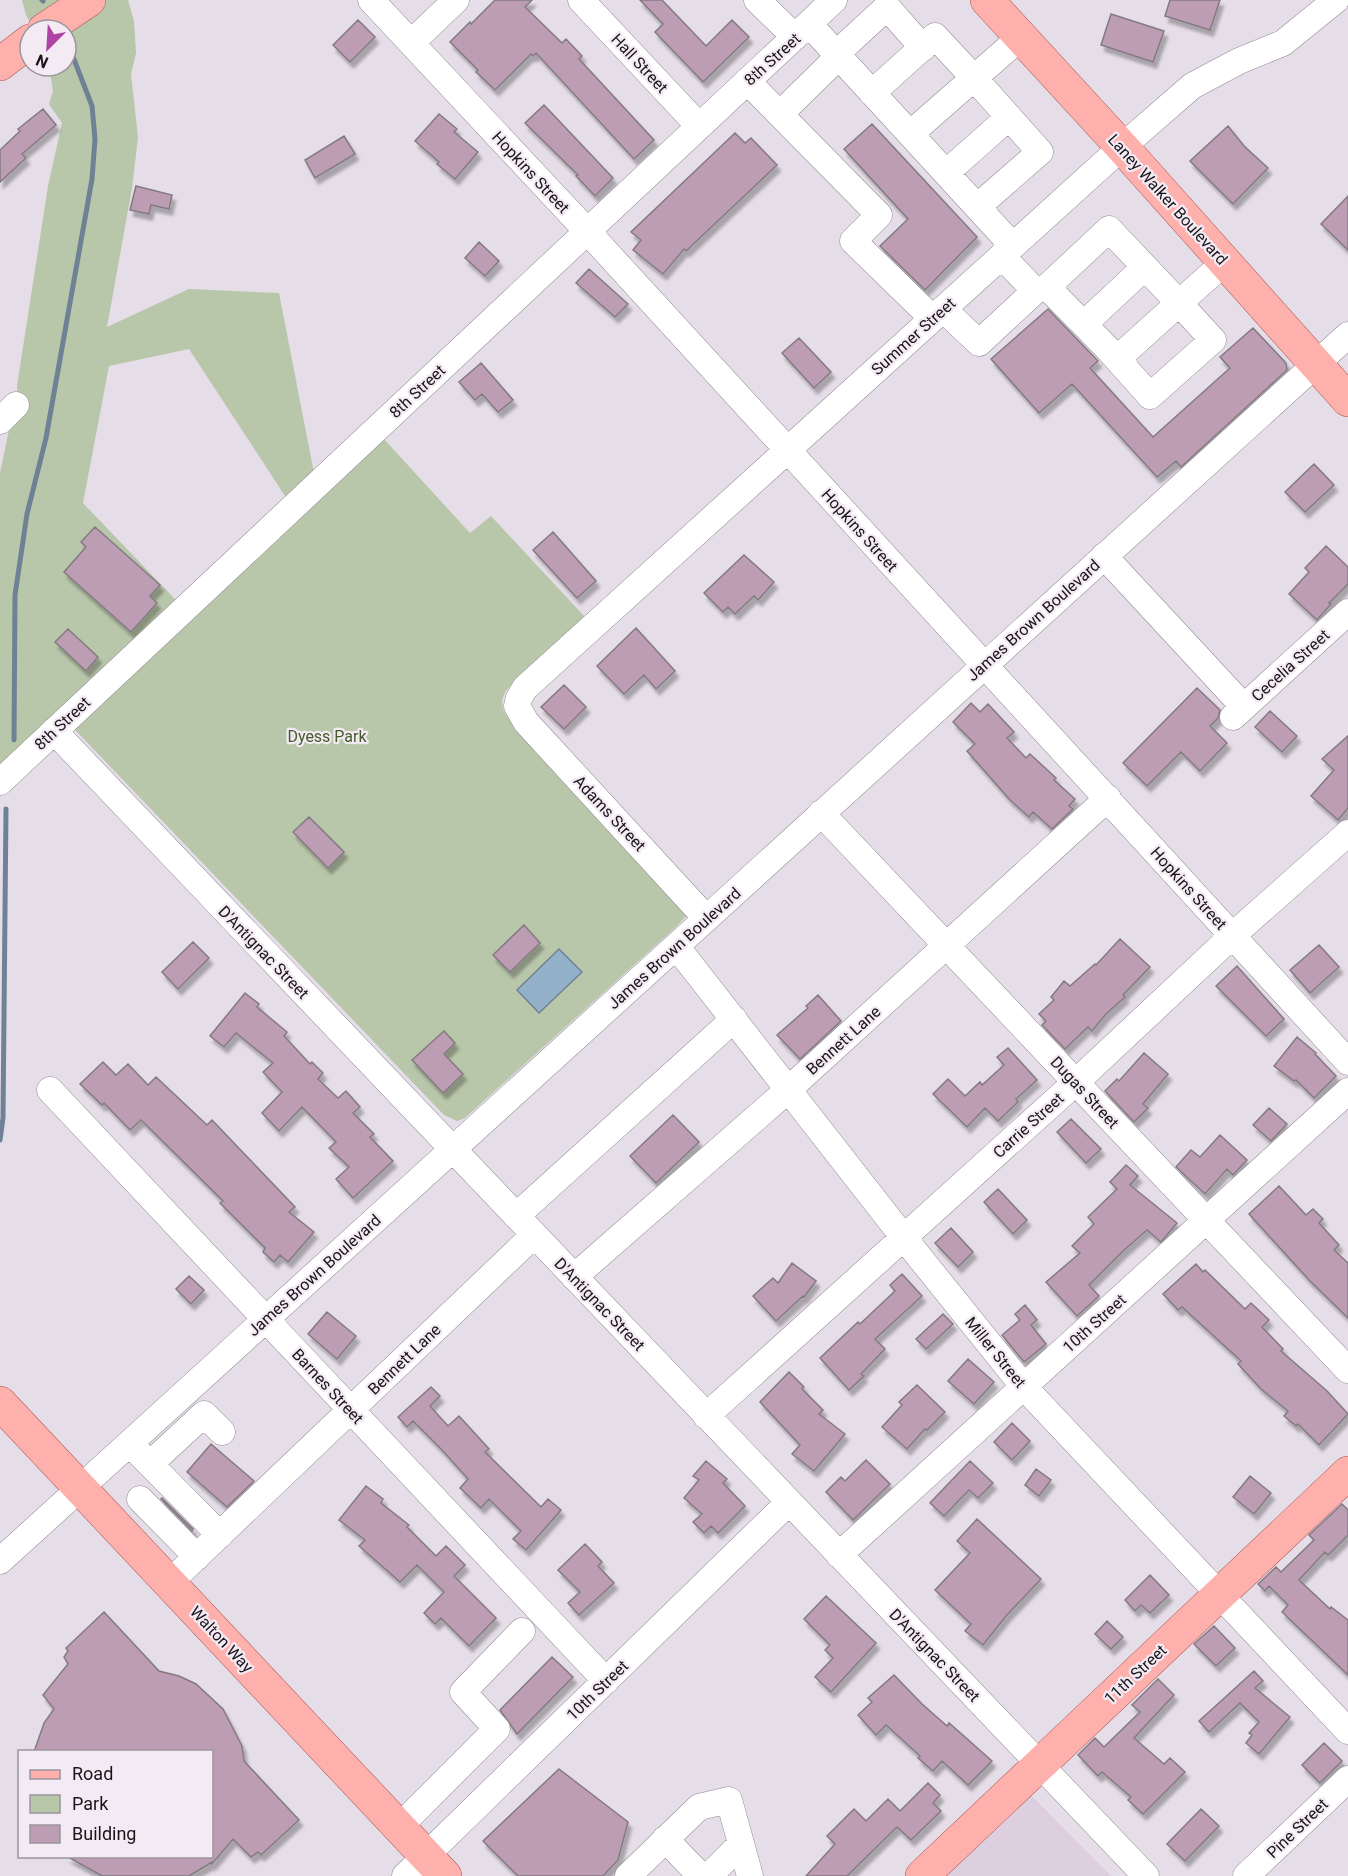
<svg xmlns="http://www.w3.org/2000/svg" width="1348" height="1876" viewBox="0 0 1348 1876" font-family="Roboto,sans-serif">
	<defs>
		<filter id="shadow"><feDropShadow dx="3.5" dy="6" stdDeviation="1.5" flood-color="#0004"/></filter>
	</defs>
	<rect width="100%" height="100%" fill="#e5dde7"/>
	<path fill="#ddcfdf" d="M1032,1796L1111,1876H941L1012,1805Z"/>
	<path fill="#b8c6a9" d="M22,0H128L134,21L136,53L131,74L138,138L132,188L107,327L189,289L279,293L314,473L287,499L189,349L109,366L83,503L193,618L383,438L470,533L491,516L585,617L509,687C501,696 500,705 506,715L604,827L687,915L677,926L465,1118L457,1121L444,1115L58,712L0,766V473L10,425L19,413L17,386L48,186L62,123L49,104L53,91L49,66H66V30H34L26,15Z"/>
	<path fill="#94b1ca" stroke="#6f8295" stroke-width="1.5" d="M559,949L582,972L539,1013L517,990Z"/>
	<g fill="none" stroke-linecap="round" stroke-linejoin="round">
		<path stroke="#6f8295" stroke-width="5" d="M42,0L43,1
			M14,740L15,595L27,514L46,438L92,179L95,139L92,106L70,49
			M0,1140L3,1118L6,809"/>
	</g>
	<path fill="#bd9db3" stroke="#847a81" stroke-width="1.5" filter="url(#shadow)" d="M495,0H532L525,7L562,43L566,39L582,56L579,59L654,140L634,159L536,53L533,56L531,54L495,90L476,72L478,70L450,42L470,22L471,24Z
		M640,0H662L706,46L732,20L749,37L703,82L655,32L663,24Z
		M1170,0H1220L1210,30L1165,16Z
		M1111,14L1164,31L1153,62L1101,45Z
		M358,20L375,37L350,62L333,45Z
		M544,105L613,178L595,196L576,176L578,175L525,123Z
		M43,109L56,125L22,154L26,158L0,182V150L20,131L18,129Z
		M439,114L457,129L454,132L478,152L455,179L437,164L439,162L415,141Z
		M872,124L977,237L925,290L880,246L908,219L844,149Z
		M1228,126L1244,146L1268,168L1233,204L1190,161Z
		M735,133L745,143L751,138L777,165L686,251L684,249L663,274L633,250L641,240L631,232Z
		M344,136L355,154L315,178L305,160Z
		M136,186L172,195L169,209L151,205L149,214L130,210Z
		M1348,196V250L1321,224Z
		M479,242L499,261L485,276L465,258Z
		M589,269L628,304L615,317L576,283Z
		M1048,309L1098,361L1090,368L1153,437L1230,368L1220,357L1253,328L1286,363L1287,370L1181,467L1176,461L1157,477L1072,384L1039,413L991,359Z
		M799,338L831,372L814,388L782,353Z
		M481,363L513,400L498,412L482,394L475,400L459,382Z
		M1314,464L1334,485L1305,512L1285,492Z
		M95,527L160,585L150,596L157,603L131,632L64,572L86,547L81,542Z
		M553,532L596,581L577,598L533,550Z
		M1326,546L1348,567V584L1329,603L1331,604L1317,620L1289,594L1309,572L1305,568Z
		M744,555L774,582L758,600L754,596L735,614L728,607L723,612L704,593Z
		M636,628L675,671L656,689L644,675L624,694L597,666Z
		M68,629L98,657L86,671L55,642Z
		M564,685L586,707L564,729L541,707Z
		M1197,688L1220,710L1218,718L1210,726L1227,743L1200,771L1181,752L1147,786L1123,763Z
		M971,703L980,712L988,704L1014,732L1007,738L1026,758L1030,754L1056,778L1054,780L1075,799L1069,806L1073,809L1052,829L1033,812L1029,817L1010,800L967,751L975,744L953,722Z
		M1270,711L1297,736L1282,752L1255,727Z
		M1348,736V808L1338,820L1311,796L1334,770L1322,759Z
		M309,817L344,852L328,868L293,832Z
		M524,925L540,943L510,972L493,955Z
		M1120,939L1150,967L1123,995L1125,997L1106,1014L1092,1031L1088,1027L1065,1049L1042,1025L1046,1021L1039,1014L1054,1000L1051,997L1064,981L1070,986L1095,964L1096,965Z
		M193,942L209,958L178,989L162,972Z
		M1319,945L1339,967L1310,993L1290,970Z
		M1237,966L1284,1019L1266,1036L1216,986Z
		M245,993L259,1004L257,1007L287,1032L284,1036L310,1064L312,1062L323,1073L318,1079L338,1098L346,1091L360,1107L353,1113L374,1134L370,1137L393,1161L353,1198L336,1179L349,1167L329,1148L336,1142L302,1107L279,1131L262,1113L282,1092L263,1072L273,1063L236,1033L224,1047L210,1036Z
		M818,995L841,1021L800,1059L777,1035L808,1008L806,1006Z
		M444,1031L455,1043L444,1054L463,1074L443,1093L412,1060Z
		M1297,1037L1316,1053L1315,1054L1336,1076L1314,1098L1296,1080L1294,1081L1274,1066Z
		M1008,1048L1037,1080L1016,1099L1018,1102L998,1121L985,1108L967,1127L933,1094L948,1079L965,1096L980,1082L982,1085L1004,1065L997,1057Z
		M1144,1053L1168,1074L1143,1104L1148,1108L1134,1122L1105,1091L1117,1079L1119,1081Z
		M103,1062L116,1075L128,1064L148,1085L156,1077L207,1125L212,1120L295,1207L289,1212L314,1232L288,1262L280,1255L274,1262L263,1252L265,1248L220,1203L223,1201L141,1120L130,1130L104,1103L102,1105L80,1084Z
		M1269,1108L1287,1124L1271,1141L1253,1125Z
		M673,1115L699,1142L656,1183L630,1156Z
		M1071,1119L1101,1149L1086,1163L1057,1132Z
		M1220,1135L1247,1160L1233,1175L1227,1169L1205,1194L1176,1167L1191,1150L1200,1157Z
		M1126,1165L1138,1176L1130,1185L1177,1223L1161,1242L1147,1230L1122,1252L1089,1285L1099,1296L1077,1316L1046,1282L1080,1253L1072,1246L1094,1224L1088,1217L1117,1189L1110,1182Z
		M1279,1186L1306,1215L1313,1209L1323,1219L1319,1223L1339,1245L1334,1250L1348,1263V1318L1310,1281L1249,1214Z
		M998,1189L1027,1220L1013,1234L984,1202Z
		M951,1228L973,1252L958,1267L935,1243Z
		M792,1263L816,1281L804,1297L803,1296L776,1321L753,1296L773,1278L778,1283Z
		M1196,1264L1203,1272L1205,1270L1245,1309L1251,1303L1269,1320L1262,1327L1283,1349L1281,1351L1327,1391L1348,1414L1319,1445L1298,1424L1296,1426L1284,1416L1288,1411L1261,1389L1238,1364L1241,1361L1182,1307L1178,1310L1163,1294Z
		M902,1274L922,1296L875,1339L885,1349L861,1374L864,1376L849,1390L820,1358L858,1322L860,1324L895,1291L890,1285Z
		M189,1276L204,1290L191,1304L176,1289Z
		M1025,1305L1037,1320L1031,1325L1046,1344L1024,1362L1002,1335L1020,1320L1015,1314Z
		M327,1312L356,1336L337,1359L308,1334Z
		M943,1314L953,1324L926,1349L916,1339Z
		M968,1359L994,1382L974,1404L948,1381Z
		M789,1372L804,1387L802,1389L823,1410L819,1414L845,1434L814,1471L792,1454L800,1445L760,1402Z
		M917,1385L945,1412L927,1430L925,1429L907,1449L882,1427L902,1405L899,1402Z
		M431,1387L440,1396L430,1406L448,1426L459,1416L489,1449L485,1452L541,1507L548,1499L561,1510L526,1550L513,1539L521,1531L489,1499L481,1508L460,1488L468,1479L442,1450L413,1421L407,1427L398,1417Z
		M1012,1423L1030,1441L1012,1460L994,1442Z
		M211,1444L254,1481L227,1507L187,1472Z
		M866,1460L890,1484L853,1520L826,1492L841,1477L845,1481Z
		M706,1461L727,1479L723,1483L745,1506L718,1533L711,1526L704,1533L693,1522L702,1514L684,1498L699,1480L693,1476Z
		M970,1461L993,1483L978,1498L969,1490L944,1516L930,1503Z
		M1036,1469L1051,1480L1039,1496L1025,1485Z
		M1250,1476L1271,1493L1254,1514L1233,1497Z
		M366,1486L383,1499L381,1503L409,1525L407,1527L436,1556L446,1546L465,1565L454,1576L496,1618L469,1646L441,1618L435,1624L424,1613L444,1592L417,1565L400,1582L359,1546L365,1540L339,1520Z
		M162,1498L193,1529L192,1531L161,1499Z
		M1342,1504L1348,1510V1535L1328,1555L1325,1552L1299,1580L1330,1609L1331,1607L1348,1620V1675L1282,1612L1288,1605L1269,1586L1265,1591L1258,1584L1276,1567L1281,1572L1314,1540L1309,1535Z
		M977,1519L1041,1579L1006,1616L983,1645L965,1631L971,1624L935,1590L970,1553L957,1541Z
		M585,1544L602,1562L598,1566L614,1583L579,1615L568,1603L580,1592L558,1570Z
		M1150,1575L1169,1595L1150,1613L1141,1605L1135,1611L1125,1600Z
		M826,1596L876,1643L831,1692L815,1677L833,1658L825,1650L830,1645L804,1619Z
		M104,1612L159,1671L179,1676L196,1684L223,1709L242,1746L244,1761L299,1820L261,1855L258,1852L251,1857L233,1839L212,1864V1862L189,1876H102L68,1857H212V1752H34L44,1723L54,1709L43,1695L68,1664L64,1657L68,1651L66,1648Z
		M1107,1621L1123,1637L1111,1649L1095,1634Z
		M1214,1626L1235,1648L1216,1666L1194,1644Z
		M552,1657L573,1677L517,1734L500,1710Z
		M1254,1671L1263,1681L1255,1688L1290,1717L1259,1754L1246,1743L1252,1735L1249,1733L1259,1722L1240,1703L1209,1732L1199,1721Z
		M894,1675L922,1704L947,1726L949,1723L992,1761L968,1785L942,1761L933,1771L918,1758L920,1756L886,1725L876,1735L858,1715L872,1702L868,1698Z
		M1158,1679L1174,1695L1134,1738L1164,1764L1170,1758L1185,1772L1143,1814L1128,1800L1131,1797L1102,1772L1098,1776L1078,1755L1095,1738L1104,1747L1140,1712L1132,1705Z
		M1324,1743L1342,1761L1320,1783L1302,1765Z
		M559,1769L628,1822L618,1860L603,1876H518L483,1841Z
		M928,1783L940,1795L933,1803L941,1811L911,1840L897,1827L847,1876H806L835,1844L827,1836L854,1809L866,1821L888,1799L900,1811Z
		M1201,1809L1219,1826L1185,1861L1167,1844Z"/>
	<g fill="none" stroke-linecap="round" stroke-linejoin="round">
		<defs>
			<path id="minor" d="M371,0L587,231L1348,1062
				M581,0L699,126
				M757,0L795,37
				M809,24L1013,246
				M411,43L456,0
				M836,54L887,7L923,48
				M747,81L879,215L853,241L932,318
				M872,93L935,36L974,78L910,134
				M780,114L839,56
				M946,173L1009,117
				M977,207L1040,152L974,78L1021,37
				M943,309L979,343L1035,291L1002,256
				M1084,324L1145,267
				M1117,359L1179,303L1109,229L1047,287L1109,350L1150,396L1213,340L1179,303L1225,262
				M0,421L16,405
				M1104,556L1244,707
				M1233,717L1348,612
				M54,731L1146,1876
				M0,782L834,0
				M821,813L1348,1370
				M706,918L526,722L517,706L519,698L525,688L1122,147L1192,86L1239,61L1283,43L1336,0
				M676,946L904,1238L1024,1387L1348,1731
				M50,1090L606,1681
				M516,1216L734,1019
				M574,1277L789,1089L1108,798
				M706,1416L1076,1082L1232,936L1348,833
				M130,1444L220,1535
				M150,1464L204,1414L222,1432
				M140,1499L197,1557
				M839,1555L1348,1091
				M0,1561L1348,335
				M169,1583L534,1235
				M399,1827L497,1729L463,1692L522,1631
				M665,1839L701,1876
				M405,1876L789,1502
				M628,1876L699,1807L729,1800L750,1876
				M709,1876L741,1844
				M1246,1876L1348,1779"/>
			<path id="major" d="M987,0L1122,147L1348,400
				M44,30L89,0
				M0,64L30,41
				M0,1403L445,1876
				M922,1876L1348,1473"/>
		</defs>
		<use href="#minor" stroke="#938b94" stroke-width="27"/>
		<use href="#major" stroke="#ac5854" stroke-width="34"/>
		<use href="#minor" stroke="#fff" stroke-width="26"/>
		<use href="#major" stroke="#fdb0ac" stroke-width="33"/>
	</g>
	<g text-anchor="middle" stroke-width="4.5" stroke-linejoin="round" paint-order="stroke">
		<g font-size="16" fill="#181519" stroke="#f3eaf4">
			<text transform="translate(772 59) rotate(-42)" y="6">8th Street</text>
			<text transform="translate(640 63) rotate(47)" y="6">Hall Street</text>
			<text transform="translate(531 172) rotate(47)" y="6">Hopkins Street</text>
			<text transform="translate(1168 199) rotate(48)" y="6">Laney Walker Boulevard</text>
			<text transform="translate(913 336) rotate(-42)" y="6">Summer Street</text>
			<text transform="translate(417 391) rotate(-43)" y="6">8th Street</text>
			<text transform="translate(860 530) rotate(48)" y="6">Hopkins Street</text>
			<text transform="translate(1033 620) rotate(-42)" y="6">James Brown Boulevard</text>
			<text transform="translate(1290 665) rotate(-42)" y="6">Cecelia Street</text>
			<text transform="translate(62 723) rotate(-43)" y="6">8th Street</text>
			<text transform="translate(610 813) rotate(47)" y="6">Adams Street</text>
			<text transform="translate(1189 888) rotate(48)" y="6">Hopkins Street</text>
			<text transform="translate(674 948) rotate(-42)" y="6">James Brown Boulevard</text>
			<text transform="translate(264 952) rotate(46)" y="6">D'Antignac Street</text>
			<text transform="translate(843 1040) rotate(-42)" y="6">Bennett Lane</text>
			<text transform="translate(1085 1092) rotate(47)" y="6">Dugas Street</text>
			<text transform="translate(1028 1125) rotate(-42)" y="6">Carrie Street</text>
			<text transform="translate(314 1275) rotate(-42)" y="6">James Brown Boulevard</text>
			<text transform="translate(600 1304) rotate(46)" y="6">D'Antignac Street</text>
			<text transform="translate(1094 1323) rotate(-42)" y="6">10th Street</text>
			<text transform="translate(996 1352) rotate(51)" y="6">Miller Street</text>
			<text transform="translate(404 1359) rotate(-44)" y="6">Bennett Lane</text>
			<text transform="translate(328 1386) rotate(47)" y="6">Barnes Street</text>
			<text transform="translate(222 1639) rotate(47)" y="6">Walton Way</text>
			<text transform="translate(935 1655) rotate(46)" y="6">D'Antignac Street</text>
			<text transform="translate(1135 1674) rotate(-43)" y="6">11th Street</text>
			<text transform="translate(597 1690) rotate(-44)" y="6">10th Street</text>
			<text transform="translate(1297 1828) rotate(-44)" y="6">Pine Street</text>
		</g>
		<g font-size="16" fill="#455a29" stroke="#f3eaf4">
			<text x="327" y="742">Dyess Park</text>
		</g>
	</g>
	<rect x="18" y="1750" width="195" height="108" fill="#f3eaf4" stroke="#9b959c" stroke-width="1.5"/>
	<rect x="30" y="1770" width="30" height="9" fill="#fdb0ac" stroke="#9b959c" stroke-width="1.5"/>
	<text x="72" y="1780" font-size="18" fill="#181519">Road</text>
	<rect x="30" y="1795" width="30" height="18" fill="#b8c6a9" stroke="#9b959c" stroke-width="1.5"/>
	<text x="72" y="1810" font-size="18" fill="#181519">Park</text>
	<rect x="30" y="1825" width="30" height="18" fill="#bd9db3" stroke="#9b959c" stroke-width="1.5"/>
	<text x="72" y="1840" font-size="18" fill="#181519">Building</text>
	<g transform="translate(48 48) rotate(204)"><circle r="28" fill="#f3eaf4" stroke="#9b959c" stroke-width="1.5"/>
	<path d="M0-4.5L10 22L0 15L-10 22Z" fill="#ae43a3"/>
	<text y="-9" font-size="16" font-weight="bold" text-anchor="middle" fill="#181519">N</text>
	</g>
</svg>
